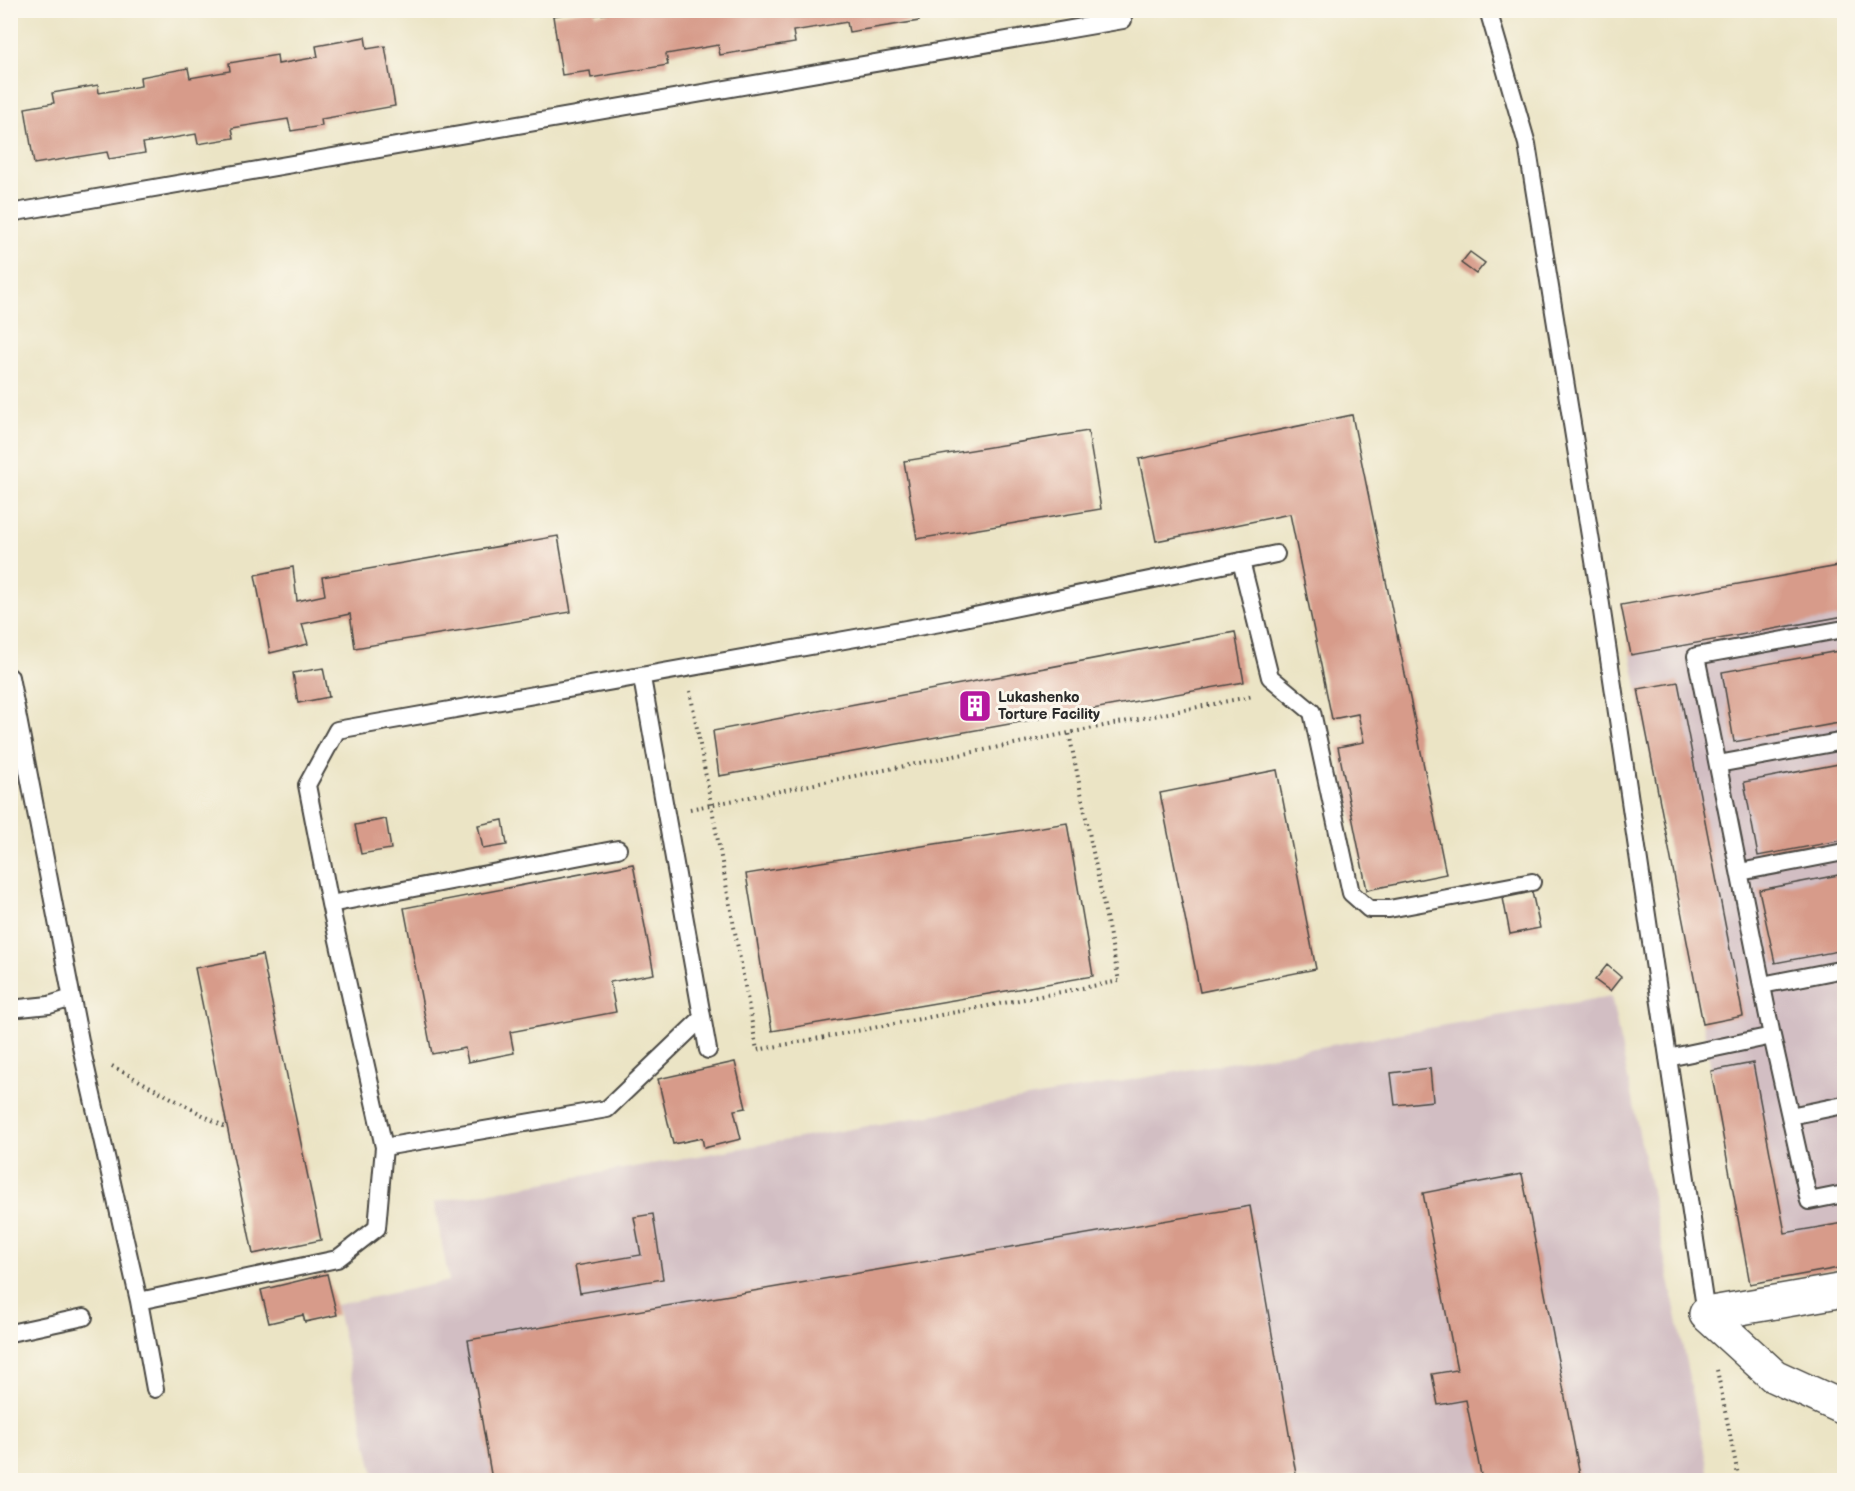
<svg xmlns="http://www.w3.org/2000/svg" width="1855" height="1491" viewBox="0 0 1855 1491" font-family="'Balsamiq Sans',sans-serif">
	<rect width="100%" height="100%" fill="#fbf7ec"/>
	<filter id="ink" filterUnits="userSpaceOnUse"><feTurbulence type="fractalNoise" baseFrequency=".0167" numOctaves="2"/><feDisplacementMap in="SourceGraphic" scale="12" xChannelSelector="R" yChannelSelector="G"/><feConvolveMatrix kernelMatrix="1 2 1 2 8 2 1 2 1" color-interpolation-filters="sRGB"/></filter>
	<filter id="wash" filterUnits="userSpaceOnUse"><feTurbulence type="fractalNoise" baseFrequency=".008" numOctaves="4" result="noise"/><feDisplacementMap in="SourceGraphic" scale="24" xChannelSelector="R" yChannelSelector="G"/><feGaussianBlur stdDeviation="1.35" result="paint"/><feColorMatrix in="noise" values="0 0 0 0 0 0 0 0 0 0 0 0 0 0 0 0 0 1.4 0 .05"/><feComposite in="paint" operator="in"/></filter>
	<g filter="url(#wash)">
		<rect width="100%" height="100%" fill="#ebe4c5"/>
		<path fill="#d2bec3" d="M1844,565V1267L1750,1284L1703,1024L1621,605Z
			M1611,996L1710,1480H375L336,1305L449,1281L434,1202Z"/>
		<g id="blocks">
			<path fill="#d79b8a" d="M587,10H595V15L610,13V10H918L919,21L849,32L847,22L793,31L795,43L720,55L718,45L666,54L668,65L591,78L590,71L562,75L553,16Z
				M365,37L367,49L385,46L395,106L321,119L322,126L291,131L288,119L232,128L234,138L198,144L196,134L143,143L145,153L109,159L107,152L34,164L25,108L54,103L52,93L98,85L99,93L141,86L140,77L188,68L190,78L230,71L229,63L277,55L278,64L318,57L316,46Z
				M1470,252L1485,263L1476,274L1461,263Z
				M1352,415L1446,874L1367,890L1338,747L1364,742L1358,714L1332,719L1290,514L1156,541L1139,459Z
				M1088,431L1101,509L917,539L904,461Z
				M558,536L571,612L355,648L350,614L302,624L308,644L270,653L255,575L293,567L297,601L325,595L322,577Z
				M1844,565V616L1631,655L1621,605Z
				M1235,632L1244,682L719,776L713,731Z
				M1844,650V722L1734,742L1722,672Z
				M323,668L329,697L298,703L293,673Z
				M1678,682L1743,1016L1703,1024L1638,689Z
				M1844,763V840L1758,856L1744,782Z
				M1277,770L1316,969L1200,992L1160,793Z
				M386,819L391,849L361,854L355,825Z
				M503,820L507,845L483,849L478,825Z
				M1067,823L1093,976L772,1031L746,874Z
				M633,864L654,974L610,982L616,1012L510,1032L514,1053L468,1062L465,1048L432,1054L404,908Z
				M1844,874V950L1775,963L1759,890Z
				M1532,892L1540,928L1510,934L1503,898Z
				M262,955L321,1240L253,1254L195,968Z
				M1607,965L1621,977L1610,991L1595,980Z
				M735,1062L746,1108L734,1110L741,1139L704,1148L702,1138L673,1144L658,1079Z
				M1753,1063L1785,1233L1844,1223V1267L1750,1284L1711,1071Z
				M1430,1068L1433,1101L1395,1105L1391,1073Z
				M1522,1174L1581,1480H1482L1466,1400L1438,1405L1432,1374L1457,1370L1423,1193Z
				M1250,1206L1297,1480H492L468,1340Z
				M653,1214L663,1279L580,1293L575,1266L641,1255L634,1217Z
				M327,1274L337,1315L305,1322L303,1315L269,1323L261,1290Z"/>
		</g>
	</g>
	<g filter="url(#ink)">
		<use href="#blocks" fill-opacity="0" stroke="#484742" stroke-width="1.5"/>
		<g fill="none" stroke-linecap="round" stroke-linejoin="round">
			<defs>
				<path id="service" d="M1488,10L1527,144L1600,598L1706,1314
					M10,213L1123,20L1121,10
					M1241,561L1270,677L1312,712L1351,893L1369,909H1389L1532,882
					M10,677L82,1051L139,1301L155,1389
					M642,678L708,1050
					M1718,764L1844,741
					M1740,872L1844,852
					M330,904L618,849
					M1762,985L1844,969
					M10,1009L49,1005L72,998
					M702,1018L607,1109L384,1147L330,904L307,785L337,730L940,623L1276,554
					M1772,1036L1809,1201L1844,1194
					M1668,1058L1772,1036L1696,656L1844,629
					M1790,1116L1844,1105
					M139,1301L337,1259L377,1228L384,1147
					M10,1333L84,1317"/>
				<path id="minor" d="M1706,1314L1774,1376L1844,1408
					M1706,1314L1844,1290"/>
			</defs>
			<use href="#service" stroke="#484742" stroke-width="20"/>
			<use href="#minor" stroke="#484742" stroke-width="36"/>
			<path stroke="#484742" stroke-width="4" stroke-dasharray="1.5 4.5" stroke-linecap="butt" d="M690,691L757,1050L1119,981L1069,733
				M690,809L1253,696
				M112,1066L227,1128
				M1717,1370L1739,1480"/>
			<use href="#service" stroke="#fff" stroke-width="16"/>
			<use href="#minor" stroke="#fff" stroke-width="33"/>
		</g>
	</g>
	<defs>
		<symbol id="building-square" viewBox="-11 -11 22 22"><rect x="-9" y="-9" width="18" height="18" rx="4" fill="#b5179e" stroke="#fbf7ec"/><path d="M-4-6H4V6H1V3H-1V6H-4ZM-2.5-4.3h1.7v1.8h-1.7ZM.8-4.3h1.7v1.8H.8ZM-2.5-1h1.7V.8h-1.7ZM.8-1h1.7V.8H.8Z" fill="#fff"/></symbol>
	</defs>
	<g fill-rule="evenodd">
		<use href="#building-square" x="956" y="687" width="38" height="38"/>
	</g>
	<g text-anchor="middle" stroke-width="6" stroke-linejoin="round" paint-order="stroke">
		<g font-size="15" font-weight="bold" fill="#2b2b2b" stroke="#fbf7ec" text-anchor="start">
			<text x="998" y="702">Lukashenko<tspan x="998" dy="17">Torture Facility</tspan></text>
		</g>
	</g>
	<rect width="1855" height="1491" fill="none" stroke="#fbf7ec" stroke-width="36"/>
</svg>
